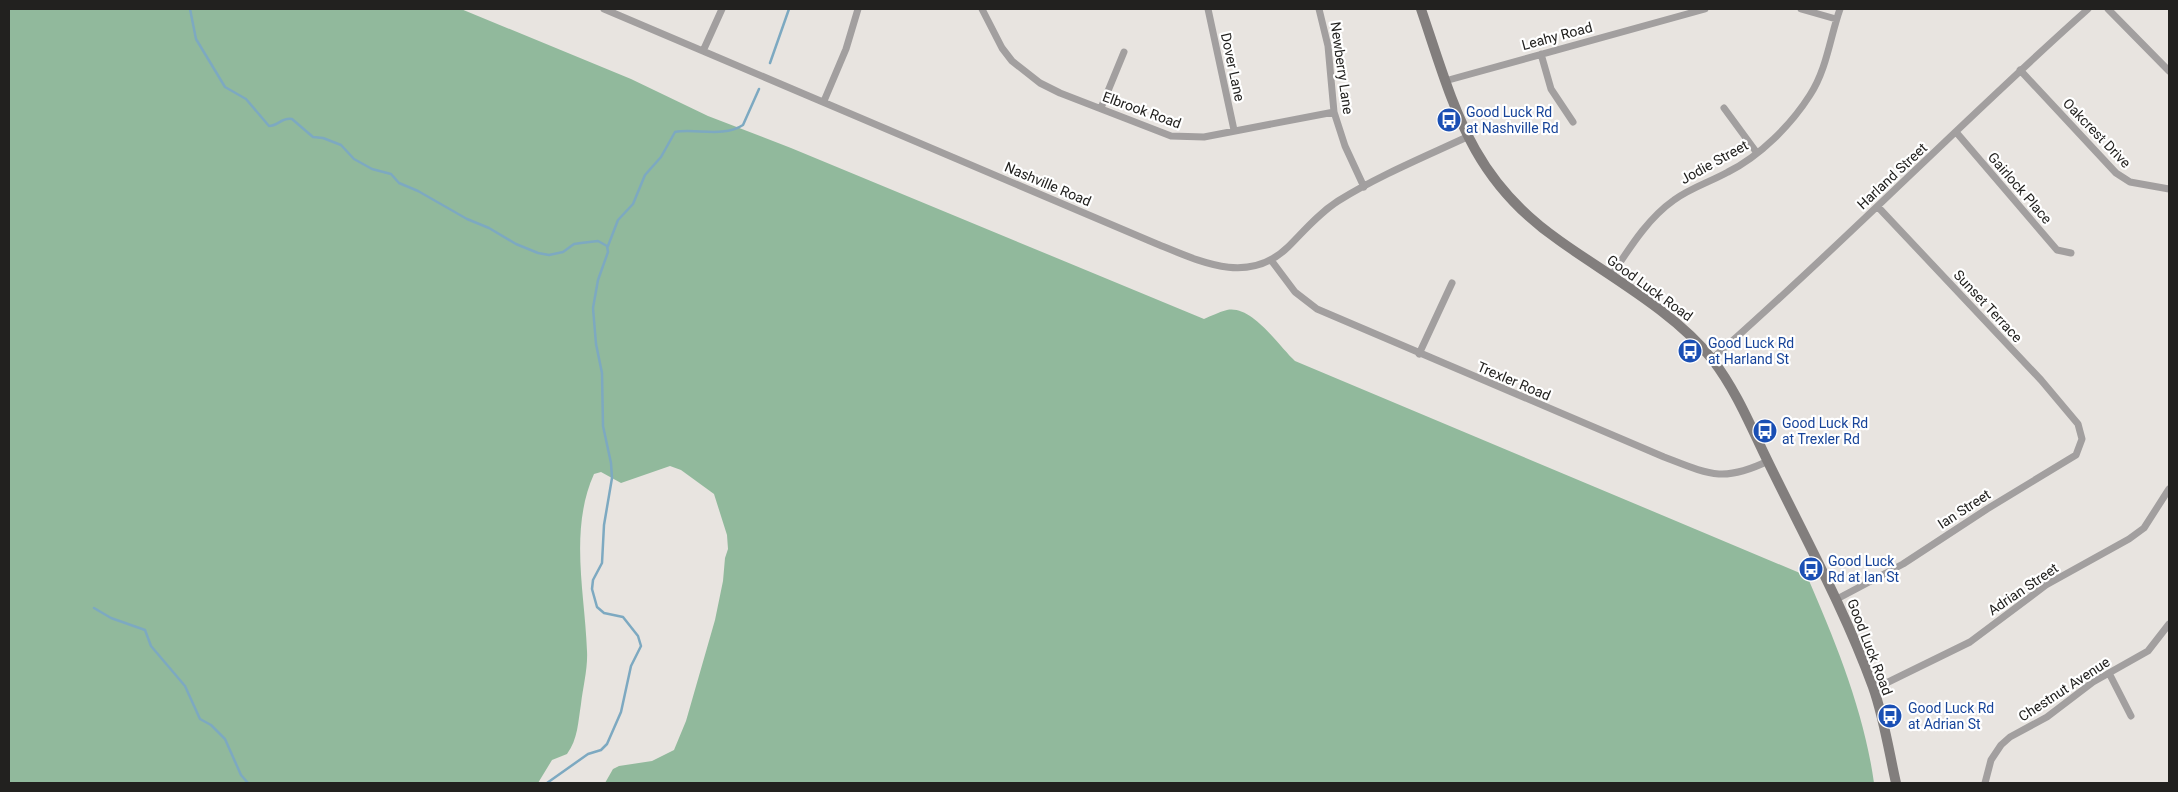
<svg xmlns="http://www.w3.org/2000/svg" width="2178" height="792" viewBox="0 0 2178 792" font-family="Roboto,sans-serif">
	<rect width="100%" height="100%" fill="#e8e4e0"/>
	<path fill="#91b99c" d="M9,9H461L631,79L708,116L791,148L1204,319C1211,316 1219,312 1227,310C1252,305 1278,345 1295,361L1807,576C1836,643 1864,711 1874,783H605L613,769L619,766L652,761L674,750L686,721L715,620L723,581L725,558L728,549L727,535L714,494L681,470L670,466L621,483L601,472L594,474C569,530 585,593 587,651C588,668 583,687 581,704C578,722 578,739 567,754L552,760L538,783H9Z"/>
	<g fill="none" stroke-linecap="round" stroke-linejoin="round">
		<path stroke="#7da9c1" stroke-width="2.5" d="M190,9L196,39L225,87L246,99L269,126C278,126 282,117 292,119L313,137L323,138L341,145L354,159L372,169L391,174L399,183L418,191L467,219L489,228L516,244L538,253L549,255L563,252L574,244L581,243L598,241L607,246L608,252L598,280L593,308L596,344L602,373L603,426L611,463L612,478L604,525L602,563L593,580L592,589L597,607L604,613L623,617L638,636L641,646L631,666L621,712L607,744L601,750L588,754L547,783
			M770,63L789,9
			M608,246L618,220L633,204L645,175L661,157L675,132C695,128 723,138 743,125L759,89
			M94,608L111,618L145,630L151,646L185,686L200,719L211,725L225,739L241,775L248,783"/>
		<path stroke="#a29f9f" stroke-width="7" d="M604,9L1157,244C1199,261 1248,286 1288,247C1304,231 1318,214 1338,201C1378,176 1424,157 1467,137
			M982,9L1002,48L1012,61L1040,83L1060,93L1171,136L1204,137L1334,112
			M1208,9L1234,130
			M1319,9L1328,46L1334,112L1345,146L1364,187
			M1801,9L1836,19
			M2108,9L2169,71
			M703,51L722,9
			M1541,54L1551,89L1573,122
			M2020,70L2116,173L2130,182L2169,189
			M1445,81L1705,9
			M824,101L846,49L858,9
			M1101,108L1124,52
			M1724,108L1757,153
			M1956,132L2057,250L2071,253
			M1271,260L1295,292L1317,309L1664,457C1708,474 1723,483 1768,461
			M1611,276C1629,249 1647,219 1674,200C1690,188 1710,182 1728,172C1760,156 1791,125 1810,95C1827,69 1830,37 1840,9
			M1419,354L1452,283
			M1712,359C1841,246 1960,123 2088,9
			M1837,599L1903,564L1987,509L2076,455L2082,439L2078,424L2041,380L1878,207
			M2109,673L2131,716
			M1874,689L1970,642L2046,585L2129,539L2144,528L2169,489
			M1985,783L1991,760L2001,745L2010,737L2047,717L2093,682L2148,651L2169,624"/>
		<path stroke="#827e7d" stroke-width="10" d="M1421,9C1454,106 1470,179 1560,241C1609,276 1675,312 1712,359C1739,394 1754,435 1774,474C1809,545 1846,613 1873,687C1884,718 1889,752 1896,783"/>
	</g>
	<defs>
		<symbol id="bus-disc" viewBox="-11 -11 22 22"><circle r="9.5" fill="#1a4fb4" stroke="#fff"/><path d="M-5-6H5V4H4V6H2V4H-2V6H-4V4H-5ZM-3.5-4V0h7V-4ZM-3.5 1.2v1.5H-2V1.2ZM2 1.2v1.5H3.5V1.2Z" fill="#fff"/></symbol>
	</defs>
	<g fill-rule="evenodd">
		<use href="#bus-disc" x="1435" y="106" width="28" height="28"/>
		<use href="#bus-disc" x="1676" y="337" width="28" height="28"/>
		<use href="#bus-disc" x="1751" y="417" width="28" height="28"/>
		<use href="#bus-disc" x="1797" y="555" width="28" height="28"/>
		<use href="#bus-disc" x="1876" y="702" width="28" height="28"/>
	</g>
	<g text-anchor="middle" stroke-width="4.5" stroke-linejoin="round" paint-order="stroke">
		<g font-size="14" fill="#22211f" stroke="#fff">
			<text transform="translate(1557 36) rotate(-15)" y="5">Leahy Road</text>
			<text transform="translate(1233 67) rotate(78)" y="5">Dover Lane</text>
			<text transform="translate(1342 68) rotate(82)" y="5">Newberry Lane</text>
			<text transform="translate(1142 110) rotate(20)" y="5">Elbrook Road</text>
			<text transform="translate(2097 133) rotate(46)" y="5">Oakcrest Drive</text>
			<text transform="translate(1714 162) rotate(-29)" y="5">Jodie Street</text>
			<text transform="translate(1892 176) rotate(-43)" y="5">Harland Street</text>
			<text transform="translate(1048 184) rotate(23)" y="5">Nashville Road</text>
			<text transform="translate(2020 188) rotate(49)" y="5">Gairlock Place</text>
			<text transform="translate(1650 288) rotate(36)" y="5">Good Luck Road</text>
			<text transform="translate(1988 306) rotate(47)" y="5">Sunset Terrace</text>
			<text transform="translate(1514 381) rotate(23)" y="5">Trexler Road</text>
			<text transform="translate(1964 509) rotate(-33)" y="5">Ian Street</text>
			<text transform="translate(2023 589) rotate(-34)" y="5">Adrian Street</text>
			<text transform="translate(1870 647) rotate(69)" y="5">Good Luck Road</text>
			<text transform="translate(2064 689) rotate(-33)" y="5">Chestnut Avenue</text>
		</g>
		<g font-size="14" fill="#164399" stroke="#fff" text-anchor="start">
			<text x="1466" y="117">Good Luck Rd<tspan x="1466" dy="16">at Nashville Rd</tspan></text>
			<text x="1708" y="348">Good Luck Rd<tspan x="1708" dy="16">at Harland St</tspan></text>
			<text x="1782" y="428">Good Luck Rd<tspan x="1782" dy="16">at Trexler Rd</tspan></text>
			<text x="1828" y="566">Good Luck<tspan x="1828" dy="16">Rd at Ian St</tspan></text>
			<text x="1908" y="713">Good Luck Rd<tspan x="1908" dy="16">at Adrian St</tspan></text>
		</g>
	</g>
	<rect width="2178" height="792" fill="none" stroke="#22211f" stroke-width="20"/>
</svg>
